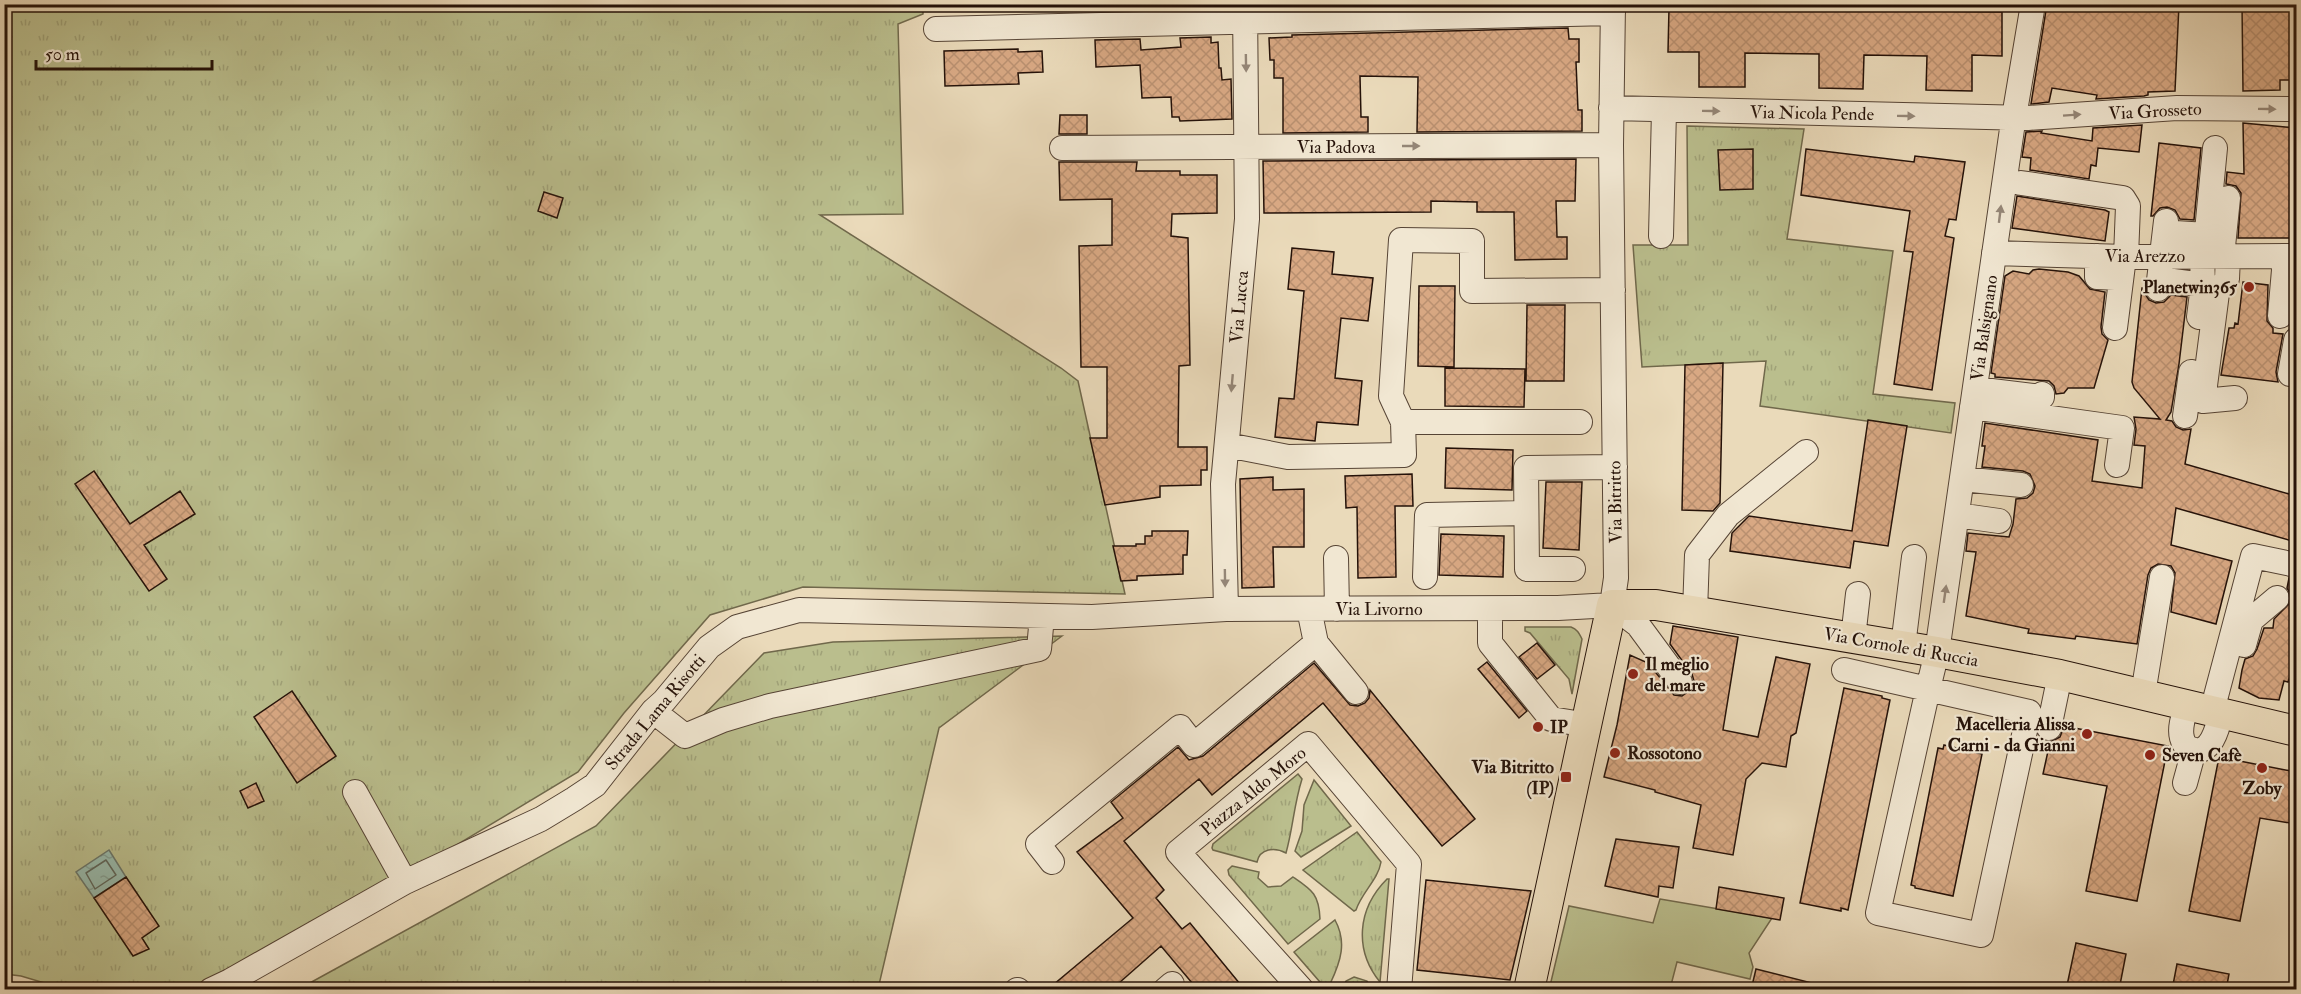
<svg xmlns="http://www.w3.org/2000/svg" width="2301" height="994" viewBox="0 0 2301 994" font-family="'IM FELL Double Pica',serif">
	<defs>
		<pattern id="grass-tufts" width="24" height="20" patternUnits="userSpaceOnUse" patternTransform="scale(1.5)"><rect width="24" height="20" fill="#babe8d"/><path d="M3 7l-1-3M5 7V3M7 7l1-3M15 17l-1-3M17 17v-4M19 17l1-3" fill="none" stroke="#a0a278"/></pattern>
		<pattern id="water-ripples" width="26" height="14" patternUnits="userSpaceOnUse" patternTransform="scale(1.5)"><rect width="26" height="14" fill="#98bbad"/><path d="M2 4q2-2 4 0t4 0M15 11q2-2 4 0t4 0" fill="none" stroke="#83a094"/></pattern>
		<pattern id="building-cross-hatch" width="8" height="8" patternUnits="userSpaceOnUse" patternTransform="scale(1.5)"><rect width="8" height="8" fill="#d8a883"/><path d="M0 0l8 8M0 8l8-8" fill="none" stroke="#b99070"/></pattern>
	</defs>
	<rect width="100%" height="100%" fill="#eadaba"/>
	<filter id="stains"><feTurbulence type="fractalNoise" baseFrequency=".00333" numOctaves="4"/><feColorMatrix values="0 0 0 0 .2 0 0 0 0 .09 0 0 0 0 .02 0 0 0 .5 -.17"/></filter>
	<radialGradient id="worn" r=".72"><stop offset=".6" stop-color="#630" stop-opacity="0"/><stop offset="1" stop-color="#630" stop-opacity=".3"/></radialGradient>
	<path fill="url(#grass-tufts)" stroke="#70684b" stroke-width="1.5" d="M5,5H923V14L898,24L903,214L820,215L1061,368L1078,381L1125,594L803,587L710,615L624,713L578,772L230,981L208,989L68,990L21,976L5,974Z
		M1687,126L1804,129L1787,239L1893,251L1873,394L1955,403L1951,433L1760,406L1766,361L1642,367L1633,245H1688Z
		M1525,627H1571C1577,629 1579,633 1582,639L1572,694L1569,679L1530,633L1525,631Z
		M1062,636L939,728L878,989L297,990L596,826L764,653L833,642Z
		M1298,774L1302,779C1294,804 1293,828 1286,853C1275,847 1260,848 1257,862L1213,850L1212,848L1213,844Z
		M1314,780L1351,826L1301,857L1295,851L1302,831L1304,805Z
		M1357,832L1381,862C1378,880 1362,892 1356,910L1354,911L1303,870Z
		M1232,866L1259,872L1258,878L1268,887L1281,886L1293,877C1312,890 1319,894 1320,919L1288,944L1229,875L1228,870Z
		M1387,879H1389L1380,982C1354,950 1357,909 1387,879Z
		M1335,920C1347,942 1341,961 1330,984L1331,987L1330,989H1326L1294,952Z
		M1354,977L1367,981L1371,989H1342L1346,981Z"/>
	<path fill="#babe8d" stroke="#70684b" stroke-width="1.5" d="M1660,899L1772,918L1749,953L1753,967L1750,979L1677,962L1670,989L1549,990L1569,906L1653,923Z"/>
	<path fill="url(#water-ripples)" stroke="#6a776b" stroke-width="1.5" d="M109,850L126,877L94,898L76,872Z"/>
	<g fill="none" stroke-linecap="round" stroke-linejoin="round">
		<path stroke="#5e665b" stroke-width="1.5" d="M106,860L116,875L95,889L86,873Z"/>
	</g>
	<path fill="url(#building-cross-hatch)" stroke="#251209" stroke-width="1.5" d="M2047,4H2179L2175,91L2148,92V95L2144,96L2096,99L2097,95L2052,88L2049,102L2031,104Z
		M2242,4H2296V63H2292V80H2280V90L2243,91Z
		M1669,8L2002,12V56L1972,55V91L1926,90L1927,56L1864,55L1863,89L1819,88V54L1745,53V87H1699V52H1668Z
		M1568,28L1569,39H1579V62H1576L1578,110H1582V131L1417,132L1418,77L1360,76L1361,117H1368V132L1283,133V78H1274V60H1270L1269,38L1292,37V35Z
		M1211,37V43L1218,42L1219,68H1221L1222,80L1231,79L1232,119L1180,121L1179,117H1172L1171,97L1142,98L1140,65L1096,67L1095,40L1140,39L1141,50L1181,47L1180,38Z
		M1018,49V52L1042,51L1043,72L1018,73L1019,84L945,86L944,51Z
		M1060,115H1087V134H1059Z
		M2243,123L2296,128V238H2238L2241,193L2236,186L2226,184L2227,172L2244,174Z
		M2142,125L2139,152L2098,148L2096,166L2091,165L2089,179L2030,170L2031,158L2022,157L2026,132L2042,131L2041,133L2092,141L2093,128Z
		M2159,143L2201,148L2194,220L2180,219L2175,210L2167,207L2160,208L2153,216H2151Z
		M1753,149V189L1720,190L1718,150Z
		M1806,149L1914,162L1915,156L1965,162L1956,220L1949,219L1945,236L1954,238L1932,390L1894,384L1913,252L1904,251L1910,211L1801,195Z
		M1576,159L1575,201H1556L1557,237H1567V259L1515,260L1514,212H1477V202L1431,201V212L1264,213L1263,161Z
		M1059,162H1137L1136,171H1180V175H1217V213L1172,214L1171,236L1188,238L1190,365L1179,366L1178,447H1207V470H1201V485L1160,486V497L1105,505L1090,438H1107V367H1081L1079,246L1112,245V199L1060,200Z
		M544,192L563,198L557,218L538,211Z
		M2017,196L2105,210L2109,212L2105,241L2012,228Z
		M1292,248L1334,252L1332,274L1373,278L1368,321L1341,318L1335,378L1362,381L1358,425L1317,422L1315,441L1275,437L1279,398L1294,399L1304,291L1288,289Z
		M2039,269L2068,272L2079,276L2090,289L2105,292L2101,327L2102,334L2108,340L2094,388H2068L2064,393L2056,394L2054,386L2049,381L1995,377V374L1991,373L2005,276L2013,271L2029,274L2033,270Z
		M2243,282L2268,285L2267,321L2273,328V333L2283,334L2276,372L2278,382L2221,375L2229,328H2234L2235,323L2238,324Z
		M1419,286H1455L1454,367L1418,366Z
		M2142,288H2144L2145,294L2149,300L2156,303L2164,302L2171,295L2187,297L2179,364L2171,412L2166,420L2172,421L2176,427L2183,430L2191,429L2185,464L2296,496V542L2176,508L2171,545L2232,561L2216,624L2171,612L2175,573L2171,566L2158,564L2151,568L2148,575L2137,644L2076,636L2075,639L2028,633L2029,629L1966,616L1976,552L1966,551L1968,533L2009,537L2013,524L2016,499L2027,498L2033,493L2035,486L2030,474L2023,471L1982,467L1985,446H1982L1985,423L2098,440L2092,481L2142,488L2145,446L2134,445L2136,429L2134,417L2160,419L2134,388L2132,382Z
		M1527,305H1565L1564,381H1526Z
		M1723,363L1720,503L1713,511L1682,510L1685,365Z
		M1445,368L1525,369L1524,407L1445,406Z
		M1868,420L1907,426L1888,546L1854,541L1850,568L1730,551L1732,533L1749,516L1852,531Z
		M1446,448L1513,450L1512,490L1445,488Z
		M94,471L130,524L180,491L195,514L144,545L167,579L149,591L75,484Z
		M1412,474L1413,506H1395L1396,577L1358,578L1357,507L1346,508L1345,476Z
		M1273,477V490L1304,489V547H1273L1274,587L1242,588L1240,479Z
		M1546,482H1582L1579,550L1543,548Z
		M1152,531H1188L1187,555H1183V574L1137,576V580L1121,581L1113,546H1136V544H1145V536H1152Z
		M1441,534L1504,536L1503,577L1439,575Z
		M2289,578L2296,579V633H2294L2292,670L2288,682L2284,681L2279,700L2259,698L2239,688L2242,670L2245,659L2253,656L2257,649L2264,628H2273L2274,619L2290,603L2291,595L2287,588Z
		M1673,626L1738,637L1723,730L1758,737L1776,657L1810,664L1796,733L1791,736L1786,767L1762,763L1746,779L1733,855L1693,848L1701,805L1655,792V790L1604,777L1617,725L1630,655L1648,663L1674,695L1682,696L1693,688L1694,681L1692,674L1670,644Z
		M1537,643L1555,665L1537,679L1519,657Z
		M1487,662L1527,711L1519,718L1478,669Z
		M1314,663L1350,705L1358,706L1365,703L1369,698L1370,690L1475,819L1442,846L1323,703L1212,795L1199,779L1124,841L1164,890L1156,898L1182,929L1190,923L1245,990H1198L1161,946L1111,990H1047L1133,918L1077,852L1123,818L1111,802L1178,747L1189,760L1203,756Z
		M1844,688L1882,696V698L1890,700L1848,910L1841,908V911L1800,903Z
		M292,691L336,756L297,783L254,717Z
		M2064,726L2168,746L2137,901L2086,891L2107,786L2043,774L2050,742L2060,737Z
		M1944,745L1982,754L1953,896L1915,888V886L1911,885L1938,748L1943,749Z
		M2219,757L2296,772V824L2260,818L2240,921L2189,911Z
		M256,783L264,801L248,808L240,791Z
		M1616,839L1679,847L1673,888L1659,886L1658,897L1605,886Z
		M126,877L159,926L142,938L149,949L133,956L94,898Z
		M1426,880L1531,891L1510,980L1417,970Z
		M1719,887L1784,898L1780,920L1716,909Z
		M2076,943L2126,954L2119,990H2066Z
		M2177,964L2229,974L2226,990H2172Z
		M1756,969L1812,983V990H1751Z"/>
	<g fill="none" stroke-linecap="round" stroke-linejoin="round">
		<defs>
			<path id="minor" d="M936,29L1613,13
				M1611,108L2028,118L2177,108L2296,109
				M1062,148L1611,145
				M2021,183L2123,198L2128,206L2126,257
				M2175,233L2207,235
				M1661,236L1664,110
				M1994,253L2126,257L2296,256
				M2097,256V277L2121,278
				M2207,256V231L2215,148
				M2222,256L2228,198
				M2228,256L2227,279L2217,293L2203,401L2235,398
				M2173,281L2203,285
				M2158,289L2166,221
				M2280,316L2284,270L2283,256
				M2199,317L2203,285L2202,256
				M2115,328L2124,257
				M2290,374L2296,340
				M1975,389L2042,397V394
				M1972,407L2122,428L2117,465
				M2185,416L2191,372
				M1403,422H1580
				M1227,445L1288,457L1404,455L1403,422L1391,396L1401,240L1472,241V291L1613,290
				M1962,479L2021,485
				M1957,515L1999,521
				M1336,558L1337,609
				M1573,569H1527L1526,468L1615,467
				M1425,577L1427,515L1526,513
				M1612,605L1616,578L1611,145L1613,4
				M1612,605L1638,625L1680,682
				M1226,609L1223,484L1247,219L1245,4
				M1309,609L1316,643L1356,692
				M1490,609V643L1551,719L1588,725
				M1695,612L1697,555L1728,515L1806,452
				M1853,638L1858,594
				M2244,645L2251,620L2277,598
				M1903,646L1914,557
				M1844,670L2029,712L1981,935L1878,913L1928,689L1937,652L2012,129L2033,4
				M2143,694L2162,577
				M2187,705C2184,715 2179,727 2182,738C2183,743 2186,747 2191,749C2211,757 2218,727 2221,713
				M653,711L685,736L723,720L770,706L1039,649L1042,616
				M2212,711L2253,556L2296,565
				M2049,728L2060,675
				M2185,783L2194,750
				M355,792L405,882
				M1052,862L1038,844L1180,727L1194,745L1316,643
				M211,990L230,981L405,882L541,819L574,799L595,785L653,711L664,701L709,647L737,627L799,610L1092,617L1226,609L1558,608L1612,605
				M1017,990H1018
				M1165,990L1172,984
				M1302,990L1178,852L1308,744L1409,864L1399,990"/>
			<path id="major" d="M1529,990L1612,605H1656L1937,652L2060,675L2296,731"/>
		</defs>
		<use href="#minor" stroke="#564435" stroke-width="26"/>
		<use href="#major" stroke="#251209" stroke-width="32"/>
		<use href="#minor" stroke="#f1e7d2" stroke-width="24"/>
		<use href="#major" stroke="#eadaba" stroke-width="30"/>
	</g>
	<defs><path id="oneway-solid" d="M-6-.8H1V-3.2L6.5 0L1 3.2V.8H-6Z" transform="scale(1.5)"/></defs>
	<g fill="#958778">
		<use href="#oneway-solid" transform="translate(1246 63) rotate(89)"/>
		<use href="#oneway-solid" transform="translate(2267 109) rotate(1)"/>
		<use href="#oneway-solid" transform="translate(1711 111) rotate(1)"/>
		<use href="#oneway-solid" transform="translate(2072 115) rotate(-4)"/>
		<use href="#oneway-solid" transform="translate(1906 116) rotate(1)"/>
		<use href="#oneway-solid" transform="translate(1411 146)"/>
		<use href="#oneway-solid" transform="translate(2000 214) rotate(-83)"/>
		<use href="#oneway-solid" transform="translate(1232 383) rotate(95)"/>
		<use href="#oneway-solid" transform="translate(1225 578) rotate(89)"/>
		<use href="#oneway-solid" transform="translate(1945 594) rotate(-82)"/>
	</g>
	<g fill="#8f2418" stroke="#f1e7d2" stroke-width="2">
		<circle cx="2249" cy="287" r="6"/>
		<circle cx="1633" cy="674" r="6"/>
		<circle cx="1538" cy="727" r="6"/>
		<circle cx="2087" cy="734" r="6"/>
		<circle cx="1615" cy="753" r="6"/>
		<circle cx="2150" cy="755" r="6"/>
		<circle cx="2262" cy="768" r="6"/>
		<rect x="1560" y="771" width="12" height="12" rx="3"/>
	</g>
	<g text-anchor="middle" stroke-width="4.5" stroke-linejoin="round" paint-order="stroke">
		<g font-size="18" fill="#251209" stroke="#f1e7d2">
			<text transform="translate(2155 111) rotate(-3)" y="6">Via Grosseto</text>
			<text transform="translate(1812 113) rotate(1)" y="6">Via Nicola Pende</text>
			<text x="1336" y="153">Via Padova</text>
			<text x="2145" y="262">Via Arezzo</text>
			<text transform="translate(1239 307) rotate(-85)" y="6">Via Lucca</text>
			<text transform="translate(1984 328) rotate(-82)" y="6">Via Balsignano</text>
			<text transform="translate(1615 502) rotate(-91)" y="6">Via Bitritto</text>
			<text x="1379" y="615">Via Livorno</text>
			<text transform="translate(1901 647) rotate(10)" y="6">Via Cornole di Ruccia</text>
			<text transform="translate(655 712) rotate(-50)" y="6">Strada Lama Risotti</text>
			<text transform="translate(1253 791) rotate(-39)" y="6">Piazza Aldo Moro</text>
		</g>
		<g font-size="18" font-weight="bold" fill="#251209" stroke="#f1e7d2" text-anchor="start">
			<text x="2237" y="293" text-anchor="end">Planetwin365</text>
			<text x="1645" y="670">Il meglio<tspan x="1645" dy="21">del mare</tspan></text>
			<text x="2075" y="730" text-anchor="end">Macelleria Alissa<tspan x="2075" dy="21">Carni - da Gianni</tspan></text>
			<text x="1550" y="733">IP</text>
			<text x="1627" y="759">Rossotono</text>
			<text x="2162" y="761">Seven Cafè</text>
			<text x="1554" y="773" text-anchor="end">Via Bitritto<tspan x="1554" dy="21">(IP)</tspan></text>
			<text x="2262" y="794" text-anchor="middle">Zoby</text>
		</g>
	</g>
	<rect width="2301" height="994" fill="none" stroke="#eadaba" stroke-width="24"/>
	<rect x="6" y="6" width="2289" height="982" fill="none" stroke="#251209" stroke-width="3"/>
	<rect x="12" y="12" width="2277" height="970" fill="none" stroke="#251209" stroke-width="1.5"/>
	<path d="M36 60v9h176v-9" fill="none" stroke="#251209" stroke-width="3"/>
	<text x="45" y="60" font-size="18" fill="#251209" stroke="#f1e7d2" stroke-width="4.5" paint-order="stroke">50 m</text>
	<rect width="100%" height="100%" filter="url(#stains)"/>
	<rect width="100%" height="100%" fill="url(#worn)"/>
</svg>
